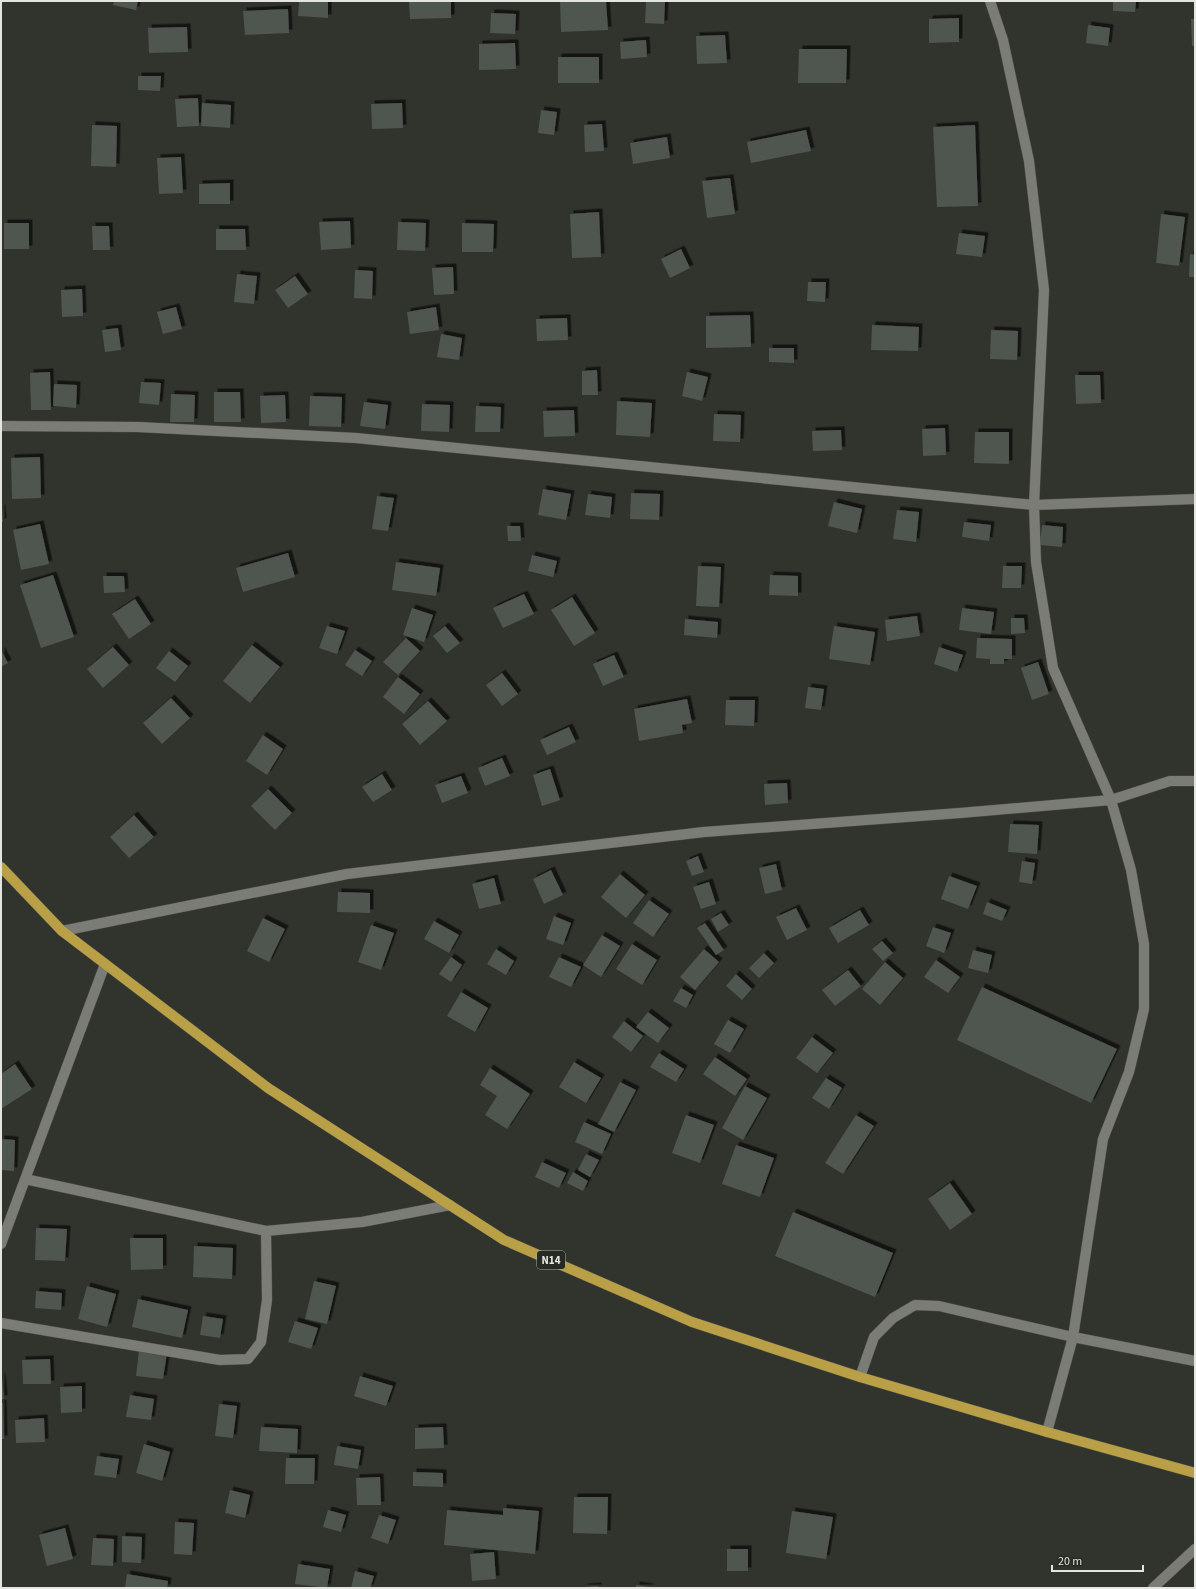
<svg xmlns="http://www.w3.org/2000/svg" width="1196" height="1589" viewBox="0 0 1196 1589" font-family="'Source Sans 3',sans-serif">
	<defs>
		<filter id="shadow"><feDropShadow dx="3.5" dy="-3.5" stdDeviation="0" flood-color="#0009"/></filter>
	</defs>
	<rect width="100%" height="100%" fill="#31332d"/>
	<path fill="#505450" filter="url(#shadow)" d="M114,1H138L136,10L113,5Z
		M299,1H328V18L298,16Z
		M409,1H451V18L410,19Z
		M560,1H606L608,30L561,32Z
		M646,1H665L664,24L645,23Z
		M1113,1H1136L1135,12L1113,11Z
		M288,9L289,33L245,35L243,11Z
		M491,13L516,14L515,34L490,33Z
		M959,18V42L929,43V19Z
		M1191,19H1195V46H1192Z
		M1088,25L1110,28L1108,46L1086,43Z
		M187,27L188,52L149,53L148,28Z
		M725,35L727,63L697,64L696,36Z
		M646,40L647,57L621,59L620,42Z
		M515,43L516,69L479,70V44Z
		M799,49H847L846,83H798Z
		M558,57H599V83H558Z
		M138,76H161L160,91L138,90Z
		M198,98L199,126L177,127L175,99Z
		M202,103L231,105L230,128L201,126Z
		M402,103L403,128L372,129L371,104Z
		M541,110L557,112L554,135L538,133Z
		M602,124L604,151L585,152L584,125Z
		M92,125L117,126L116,167L91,166Z
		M975,125L978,206L937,207L933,127Z
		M806,130L811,151L751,163L747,142Z
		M667,137L670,158L633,164L630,143Z
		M181,157L183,193L159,194L157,158Z
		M730,178L735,214L707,218L702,181Z
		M230,183V204H199V184Z
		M599,212L601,257L572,258L570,214Z
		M1161,214L1185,217L1179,266L1156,263Z
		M350,221L351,248L321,250L319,222Z
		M398,222L426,223L425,251L397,250Z
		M4,223H29V249H4Z
		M462,223L494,224L493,252H462Z
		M92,226H109L110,250H93Z
		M216,229H245L246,250H216Z
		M959,233L985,236L982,257L956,254Z
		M681,249L690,268L670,278L661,259Z
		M1190,254L1195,255V277H1189Z
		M453,267L454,294L434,295L432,268Z
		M355,270L373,271L372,299L354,298Z
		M237,274L257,276L254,304L234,302Z
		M295,276L308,294L288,308L275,290Z
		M808,282H826L825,302L807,301Z
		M82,289L83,316L62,317L61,290Z
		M176,307L182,329L163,334L157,312Z
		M436,307L439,330L410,334L407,312Z
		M750,315L751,347L706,348V316Z
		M567,318L568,340L537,341L536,319Z
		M872,325L919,327L918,351L871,350Z
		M118,328L121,350L105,352L102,330Z
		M991,330L1018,331L1017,360L990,359Z
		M441,334L462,338L459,360L437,357Z
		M769,348H794V363L769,362Z
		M597,370L598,395H582V371Z
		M50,372L51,410H31L30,373Z
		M687,372L708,377L702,401L682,396Z
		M1075,375H1100L1101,403L1076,404Z
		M141,382L161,383L159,405L139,403Z
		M54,384L77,385L76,408L53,406Z
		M214,392H240L241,422H214Z
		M171,394L195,395L194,422H170Z
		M285,395L286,422L261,423L260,396Z
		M310,396L342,397L341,427L309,426Z
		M617,401L652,403L650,437L616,435Z
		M364,402L388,405L385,429L360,426Z
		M422,404L450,405L449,432L421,431Z
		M476,406L501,407L500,432H475Z
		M574,410L575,436L544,437L543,411Z
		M714,414L741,415L740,442L713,441Z
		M945,428L946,455L923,456L922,429Z
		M841,430L842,450L813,451L812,431Z
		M975,432H1009V464L974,463Z
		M40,457L41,498L12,499L11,458Z
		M543,489L571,494L566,520L538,515Z
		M631,493L660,494L659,520L630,519Z
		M588,494L612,497L610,518L585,515Z
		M377,496L394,498L388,531L372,529Z
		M834,502L862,509L857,533L828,526Z
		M1,508H2L3,522H1Z
		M897,510L919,512L916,542L893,539Z
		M964,522L991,525L989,541L962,537Z
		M40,524L49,564L21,570L13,530Z
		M1042,525L1063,527L1062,547L1040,545Z
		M507,526H520L521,541H508Z
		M288,553L295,577L243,592L236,568Z
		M532,555L557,561L553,577L528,571Z
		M396,562L440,568L436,596L392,590Z
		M698,566L721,567L719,607L696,606Z
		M1003,566H1022L1021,588H1002Z
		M53,575L74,637L41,648L20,585Z
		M770,575L798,576V596L769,595Z
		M103,576H124L125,592L104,593Z
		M524,594L534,614L503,628L493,608Z
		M572,597L595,633L574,646L551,610Z
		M135,599L151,624L129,639L112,614Z
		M412,608L433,615L424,642L403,635Z
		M962,608L994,612L991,634L959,630Z
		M917,616L920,636L887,641L885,620Z
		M1011,618H1024L1025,633L1011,634Z
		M685,619L718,622L717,638L684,635Z
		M327,626L345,631L337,654L319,648Z
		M445,626L460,643L447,653L433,636Z
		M834,626L875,632L870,665L829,659Z
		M406,638L420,651L398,675L383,662Z
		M977,638L1012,639V659H1004V664H990V659L976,658Z
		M252,645L280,667L250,703L223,681Z
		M113,647L129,665L103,688L87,669Z
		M939,647L963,655L957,672L934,664Z
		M1,650L8,663L1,667Z
		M355,650L372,661L362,676L345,665Z
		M169,651L188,666L175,682L156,668Z
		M614,655L624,677L603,686L593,664Z
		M1038,662L1049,694L1032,700L1021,668Z
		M502,673L518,694L502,706L486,685Z
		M398,677L420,694L404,714L383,697Z
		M808,687L824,689L821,710L805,708Z
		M171,698L190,718L162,744L143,723Z
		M687,699L692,723L682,725L683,733L639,741L634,709Z
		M726,700H755L754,726L725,725Z
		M428,701L447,721L420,745L402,724Z
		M569,727L576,742L547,755L540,740Z
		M263,735L283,749L267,775L246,761Z
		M502,758L510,776L485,786L478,768Z
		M550,769L560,800L542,806L533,775Z
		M382,774L392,790L373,802L362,787Z
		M461,776L468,793L442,803L435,785Z
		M787,783L788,803L765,805L764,784Z
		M268,789L292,813L275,830L251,806Z
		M134,815L154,837L129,858L110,837Z
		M1010,824L1039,825L1037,854L1008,852Z
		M698,856L704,872L692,876L686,861Z
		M1022,861L1035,863L1032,884L1019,882Z
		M776,864L782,890L765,894L759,868Z
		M551,870L563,895L544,904L533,879Z
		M620,874L645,895L626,918L601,897Z
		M949,876L977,886L968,909L941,899Z
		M494,878L501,904L479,909L472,884Z
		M709,882L716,904L701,909L693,887Z
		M338,892L370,893V913L337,912Z
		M649,900L669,914L653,937L633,923Z
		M987,902L1007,910L1002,921L983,914Z
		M796,908L807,930L787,940L776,917Z
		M860,910L869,925L838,943L829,928Z
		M721,913L729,925L718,932L711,919Z
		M554,916L571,923L563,945L546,939Z
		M263,918L285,929L269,962L247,951Z
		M434,921L459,935L449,953L424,939Z
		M705,923L724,950L716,955L697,928Z
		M371,925L394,933L381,970L358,962Z
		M933,927L951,933L944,953L926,946Z
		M602,935L620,946L601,977L583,965Z
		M882,941L893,953L883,961L872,949Z
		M632,944L657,960L642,985L616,969Z
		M496,949L514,961L506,975L487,964Z
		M704,949L719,962L695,990L680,977Z
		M973,950L992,955L988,973L968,968Z
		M764,953L774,963L759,978L749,968Z
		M451,957L462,965L451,982L439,974Z
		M559,957L581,967L571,987L549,977Z
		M936,960L960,977L948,993L924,977Z
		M885,962L903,978L880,1005L862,989Z
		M848,970L861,986L835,1006L822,990Z
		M736,974L752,989L742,1000L726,986Z
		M982,987L1117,1049L1091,1103L957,1040Z
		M681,988L693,995L686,1008L673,1001Z
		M461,992L488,1008L475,1032L447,1016Z
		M648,1012L669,1028L658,1043L636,1027Z
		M728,1020L744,1029L730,1053L714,1044Z
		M624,1021L643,1036L631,1052L612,1037Z
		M812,1037L833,1053L817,1073L796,1058Z
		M659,1053L684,1069L676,1082L650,1067Z
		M715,1057L747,1079L735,1096L703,1074Z
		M574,1062L601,1078L586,1103L559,1087Z
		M15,1064L32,1089L1,1109V1074Z
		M490,1068L530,1094L507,1129L485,1115L497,1096L480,1085Z
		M826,1078L842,1088L829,1109L812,1098Z
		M620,1082L636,1090L614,1132L598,1124Z
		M745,1086L767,1098L743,1140L722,1128Z
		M686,1115L714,1125L700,1163L672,1153Z
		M856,1115L874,1126L843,1174L825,1163Z
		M584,1122L611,1134L602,1154L575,1142Z
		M1,1139L15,1140L14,1171L1,1170Z
		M736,1145L774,1158L760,1197L722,1184Z
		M586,1154L599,1160L590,1177L578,1170Z
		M542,1162L566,1173L559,1188L535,1177Z
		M573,1172L588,1181L583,1191L567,1183Z
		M950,1183L972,1214L950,1230L928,1199Z
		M793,1212L893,1253L875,1297L775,1256Z
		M36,1228L67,1229L65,1261L35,1260Z
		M130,1238H163V1269L131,1270Z
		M194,1246L233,1248L232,1279L193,1277Z
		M314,1281L336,1286L327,1324L305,1319Z
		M87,1286L116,1294L107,1327L78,1319Z
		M36,1291L62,1293L61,1310L35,1308Z
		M138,1299L188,1310L182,1338L132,1327Z
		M203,1316L223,1319L220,1338L200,1335Z
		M295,1321L318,1328L311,1349L288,1342Z
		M139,1350L167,1353L163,1379L136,1376Z
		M50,1359L51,1384H23L22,1360Z
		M360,1376L393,1386L386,1406L354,1396Z
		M1,1377H2L4,1399H1Z
		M82,1386V1412L61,1413L60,1387Z
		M130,1395L154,1399L151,1420L126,1417Z
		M1,1403H3L4,1439H1Z
		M219,1404L237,1406L233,1438L215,1436Z
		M44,1418L45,1442L16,1443L15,1420Z
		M261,1427L298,1429L297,1453L259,1451Z
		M443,1427L444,1448L415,1449V1428Z
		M144,1444L170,1452L162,1481L136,1473Z
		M337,1446L361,1450L358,1469L334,1465Z
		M97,1456L119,1459L116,1478L94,1475Z
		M286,1458H315L314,1484H285Z
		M413,1472L443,1473V1487L413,1486Z
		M380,1477L381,1505H357L356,1478Z
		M230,1490L250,1495L245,1518L225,1513Z
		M574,1497H608L607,1534L573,1533Z
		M503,1508L539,1511L535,1554L444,1545L447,1510L503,1515Z
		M328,1510L346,1515L341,1532L323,1527Z
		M792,1511L833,1517L826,1559L786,1553Z
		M379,1515L396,1520L388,1544L371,1538Z
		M175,1522L194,1523L192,1555L174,1554Z
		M65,1528L73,1559L47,1566L39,1535Z
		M122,1536L142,1537L141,1563L122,1562Z
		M93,1538L114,1539L113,1566L91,1565Z
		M727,1549H748V1571H727Z
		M494,1552L496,1579L472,1581L470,1554Z
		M298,1564L330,1569L327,1588L295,1584Z
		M355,1571L374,1576L370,1588H351Z
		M127,1574L168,1581L167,1588H125Z
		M636,1585L650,1587V1588H636Z
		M598,1586V1588H584V1587Z"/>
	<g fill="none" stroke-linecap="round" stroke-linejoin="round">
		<defs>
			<path id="street" d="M990,1L1003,40L1029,161L1044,290L1034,505L1036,562L1053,668L1111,800L1131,870L1144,944V1009L1129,1072L1103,1139L1073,1337L1047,1432
				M1,426L138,427L356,438L1034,505L1195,499
				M62,931L347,874L704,832L960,813L1111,800L1170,781H1195
				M25,1179L266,1231L362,1222L450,1205
				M1,1244L105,964
				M1,1323L220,1360L248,1359L261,1342L267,1300L266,1231
				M860,1377L874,1337L893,1318L915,1305L939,1306L1073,1337L1195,1361
				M1153,1588L1195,1549"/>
			<path id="primary" d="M1,867L62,931L268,1088L504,1240L692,1322L860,1377L1047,1432L1195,1473"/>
		</defs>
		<use href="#street" stroke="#4e4f4a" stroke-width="11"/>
		<use href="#primary" stroke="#4e4f4a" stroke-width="11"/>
		<use href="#street" stroke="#7b7c76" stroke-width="10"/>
		<use href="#primary" stroke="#b99f45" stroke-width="10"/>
	</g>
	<g text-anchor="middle" stroke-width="3" stroke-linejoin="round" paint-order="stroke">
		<rect fill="#272923" stroke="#abada8" stroke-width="1" x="537" y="1251" width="28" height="18" rx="3"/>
		<g font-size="11" font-weight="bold" fill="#e4e5e1">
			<text x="551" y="1264">N14</text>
		</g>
	</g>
	<rect width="1196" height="1589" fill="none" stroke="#e4e5e1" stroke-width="4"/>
	<path d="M1052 1565v6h91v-6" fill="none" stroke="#e4e5e1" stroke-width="2"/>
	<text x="1058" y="1565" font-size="12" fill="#e4e5e1" stroke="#272923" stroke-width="3" paint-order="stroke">20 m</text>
</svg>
